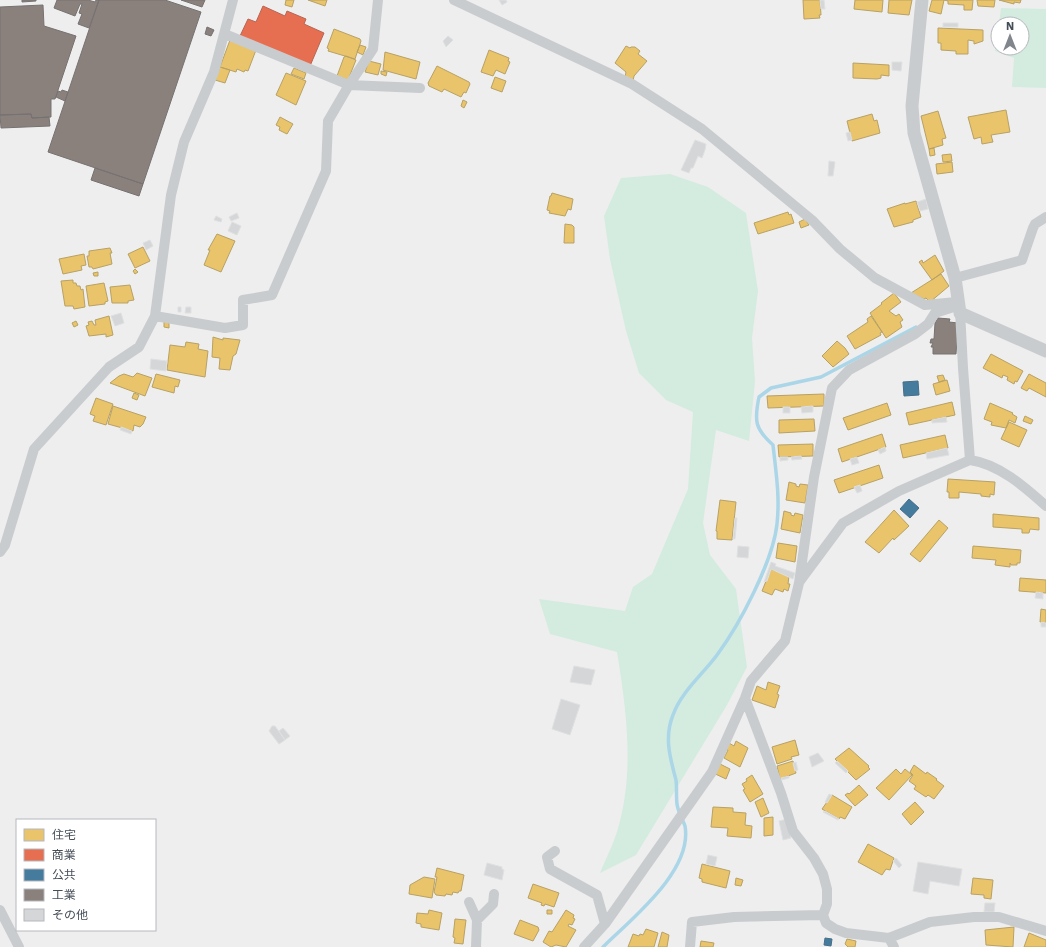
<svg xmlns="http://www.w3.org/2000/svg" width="1046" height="947" viewBox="0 0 1046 947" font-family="'Work Sans','Noto Sans JP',sans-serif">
	<rect width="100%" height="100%" fill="#eee"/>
	<path fill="#d3ecdf" d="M1001,8L1046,9V88L1012,87L1014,58L995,51L998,28V48H1022V24H999Z
		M670,174L708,187L746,213L758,291L752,338L755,381L749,441L716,430L703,523L710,555L736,589L747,667L727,705L636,855L600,873C607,856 616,839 620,821C634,766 626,707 617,652L550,634L539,599L625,611L633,587L652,574L688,489L693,412L666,400L639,373L626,331L610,259L604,216L621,178Z"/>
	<path fill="#e9c46a" stroke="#b8a165" d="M286,0H294L292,7L285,5Z
		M308,0H327L325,6Z
		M803,0H820L821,15H819L820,18L804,19Z
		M855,0H883L882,12L854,9Z
		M889,0H912L909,15L888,13Z
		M932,0H944L941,14L929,11Z
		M944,0H973L972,10H964V5L948,4V1Z
		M977,0H995L994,7L978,6Z
		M999,0H1021L1020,3L1014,2V4Z
		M938,28L983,30V41L974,44V41L968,40V54H956V51L941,50V43H938Z
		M334,29L360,39L361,41L355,59L328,51L329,49L327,48Z
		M230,40L256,50L248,71L245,70L244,72L237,69L236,72L220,67Z
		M360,45L366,47L363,55L357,52Z
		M626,46L630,48L631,47H635L640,51L638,54L647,61L634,76L633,81L625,77L626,72L615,63Z
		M489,50L509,58L508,61L510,62L505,74L496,70L493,76L481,72Z
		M385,52L420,62L416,79L383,70Z
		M346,56L356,60L348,80L337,76L344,57Z
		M369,61L381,64L378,75L365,72Z
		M853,63L889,65V76L881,75V78L877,79L853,78Z
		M437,66L469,82L470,84L466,93L464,92L461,97L444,89L442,92L429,86L428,83Z
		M220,67L230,70L225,83L215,80Z
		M294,68L306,73L304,79L291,74Z
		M381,71L387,72L386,76L381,74Z
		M286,73L306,81L296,105L276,95Z
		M495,77L506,81L502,92L491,88Z
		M463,100L467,102L464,108L461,106Z
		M1006,110L1010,132L991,135L993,142L982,144L981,137L974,139L968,117Z
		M938,111L946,138L942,139L943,145L929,149L921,116Z
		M872,114L874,121L877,120L880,133L852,141L847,121Z
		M280,117L293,124L287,134L279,130L280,127L276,125Z
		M934,148L935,155L930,156L929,149Z
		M951,154L952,161L943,162L942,155Z
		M952,162L953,172L937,174L936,164Z
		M552,193L573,199L571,210L568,209L565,216L549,213L550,211L547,210L550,196H551Z
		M916,201L921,217L913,220V222L894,227L887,209L905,203V204Z
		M788,212L789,215L791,214L794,223L758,234L754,223Z
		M805,219L809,225L801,228L799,222Z
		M565,224L572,225L574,227V243H564Z
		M217,234L235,241L221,272L204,265L210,250H208Z
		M143,247L150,261L135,268L128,254Z
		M110,248L112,253H110L112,264L93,269L92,267H89L87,256H89V251Z
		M84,254L86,265L81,266L82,270L63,274L59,259Z
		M935,255L944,271L932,280L919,262L922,260L923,263Z
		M135,269L138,272L135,274L133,271Z
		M98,272V276H94L93,273Z
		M941,274L949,286L930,302L926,298L924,299L911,293Z
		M73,280V283H76L77,286H80L81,290L83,289L85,307L74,309L73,306H65L61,281Z
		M104,283L108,301L105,302V304L89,306L86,286Z
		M130,285L134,300L128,301V303H112L110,287Z
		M894,293L901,302L889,311L896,316L899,314L903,320L900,322L902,327L886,338L870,313L882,304L881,303Z
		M109,316L113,335L106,337V334L89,336L86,326L89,325L88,322L92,321L94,325H96L95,320Z
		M871,316L882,332L880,333L881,335L855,349L847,336L868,322L867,319Z
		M76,321L78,325L74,327L72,323Z
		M164,322H169V328L164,327Z
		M213,337L223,340V338L240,340L236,354L233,356L230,370L219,369L220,358L212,357Z
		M837,341L845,348L849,354L833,367L822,356Z
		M186,342L199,344L198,349L208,351L205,377L167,370L170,345L185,347Z
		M991,354L1023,371L1017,382L1015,381L1014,384L1007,380L1008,377L1003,375L1002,378L983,368Z
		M137,373L152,378L145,396L110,383L119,376L124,374L133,377Z
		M156,374L180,380L178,387L175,386L174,393L152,387Z
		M1029,374L1046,383V397L1029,388L1027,391L1021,388Z
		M943,375L945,380L939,382L937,376Z
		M947,380L950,391L936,395L933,384Z
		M134,393L139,395L137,400L132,398Z
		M824,394V406L768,408L767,396Z
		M96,398L113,404L106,425L93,421L95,416L90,414Z
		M952,402L955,415L909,425L906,413Z
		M887,403L891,415L848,430L843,418Z
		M990,403L1013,413L1012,414L1017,417L1015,423L1009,420L1006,428L991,425L992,422L984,419Z
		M113,406L146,417L143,424L140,427L134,425L133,431L108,424Z
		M1025,416L1033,420L1031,424L1023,421Z
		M814,419L815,431L779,433V420Z
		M1009,422L1027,430L1019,447L1001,439Z
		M882,434L886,447L842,462L838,449Z
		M945,435L948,448L903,458L900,445Z
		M813,444V456L779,457L778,445Z
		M879,465L883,478L839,493L834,480Z
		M948,479L995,482L994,495L990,494V497L981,496V494L959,492V498H949V492H947Z
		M789,482L796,484V486L799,487L800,484L808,485L805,503L786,500Z
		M720,500L736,502L732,540L717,539V531H716Z
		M894,510L909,526L894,540L893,538L879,553L865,542Z
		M784,511L791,513V515L794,516L795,513L803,515L800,533L781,529Z
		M993,514L1039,518V530L1030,529L1029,533H1022V529L993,527Z
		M939,520L948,528L920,562L910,554Z
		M778,543L797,546L795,562L776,558Z
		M973,546L1021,550L1020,563H1017V565H1011L1010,563V567L995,565L996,560L972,558Z
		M771,569L789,576L788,584H790L788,591L784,589L783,592L775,589L772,595L762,591Z
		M1020,578L1046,580V593L1019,591Z
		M1041,609L1046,610V623L1040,622Z
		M768,682L780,686L777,694L779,695L775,708L752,700L757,686L766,690Z
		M795,740L799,755L791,757L792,759L777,764L772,747Z
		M736,741L748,748L740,767L724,758L728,750L726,749L729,743L734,746Z
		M849,748L869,766L868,767L870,769L856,780L835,759Z
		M793,761L796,773L780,779L777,766Z
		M718,763L730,769L726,779L709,771Z
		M914,765L926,774L927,772L937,779L936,780L944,786L934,799L928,795L926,797L914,789L916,786L909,781L913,775L910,772Z
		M896,769L901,774L905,769L912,775L889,800L876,788Z
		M752,775L763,794L750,802L743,790L745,789L742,784L747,781L746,779Z
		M859,785L868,795L855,806L845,795L848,793L849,794Z
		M832,795L852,807L845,819L840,817L839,819L822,809Z
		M763,798L769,813L761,817L755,802Z
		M915,802L924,812L911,825L902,814Z
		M713,807L733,808V812L746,813L745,825L752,826L751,838L727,836L728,828L711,827Z
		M773,817V835L764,836V818Z
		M868,844L894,858L890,870L886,869L882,875L858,862Z
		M702,864L730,871L726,888L702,882V879L699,878Z
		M437,868L464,875L461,891H459L458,893L453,892L452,895L446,894L445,896L436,895L434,892L437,877H435Z
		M424,877L435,879L432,898L409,894L410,885Z
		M736,878L743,880L741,886L735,885Z
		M973,878L993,880L991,899L984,898V895L971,894Z
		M533,884L559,893L554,907L545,904L544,906L541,905L542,903L528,898Z
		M429,910L442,913L439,930L421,927V924L416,923L417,913L428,914Z
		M547,910H552V914H547Z
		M566,910L574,915L573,918L575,919L572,925L569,924L568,926L576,930L566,947L556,945L551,947L543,942L549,931L552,932Z
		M455,919L466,920L463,944L454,943L455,938L453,937Z
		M520,920L538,927L539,930L533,941L514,934Z
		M1014,927L1013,947L986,945L985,930Z
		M646,929L658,933L654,947H628L633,934L639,936L640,934L643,935Z
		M662,932L669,935L667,947H658Z
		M1029,933L1046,940V947H1024Z
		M847,939L856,941L855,947H848L845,944Z
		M701,941L714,943L713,947H700Z"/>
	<path fill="#e76f51" stroke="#b76553" d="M263,6L285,16L287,11L306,19L304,24L324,33L310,66L240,36L248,19L256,22Z"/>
	<path fill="#457b9d" stroke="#456e89" d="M918,381L919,395L904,396L903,382Z
		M909,499L919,508L910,518L900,509Z
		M825,938L832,939L831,946L824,945Z"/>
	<path fill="#8a817c" stroke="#767272" d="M22,0H36V1L22,2Z
		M57,0H88L95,2L96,0H99L89,28L78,24L82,14L79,13L82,4H80L75,16L54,8Z
		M99,0H165L201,12L143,184L48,152Z
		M181,0H205L202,7Z
		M43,5L44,26L76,36L55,99H51V117L32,118L31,114L0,115V7Z
		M207,27L214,30L211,36L205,34Z
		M62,90L68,92L65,101L56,97L58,91L61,92Z
		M31,114L32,118L49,117L50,126L1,128L0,115Z
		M95,168L143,184L139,196L91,180Z
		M938,318L950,319L949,322L958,323L956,354H933V347H931L933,343H930L931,339H934L935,323Z"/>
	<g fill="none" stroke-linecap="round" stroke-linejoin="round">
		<path stroke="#aad6e8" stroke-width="3.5" d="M603,947C631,919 693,871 685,826C683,820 678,812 677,804C676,796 677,788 676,780C670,758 664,737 673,715C681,692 703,674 717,655C740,624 773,561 777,524C780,497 776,472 773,445C755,429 754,421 759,397L771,388L821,377L916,327"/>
	</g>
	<path fill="#d5d6d8" stroke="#dfe0e1" d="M499,0H506L507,2L502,5Z
		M820,0H824L825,9H821Z
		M943,23H958V27H943Z
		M448,36L453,40L446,47L443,41Z
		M892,62H902L901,71L892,70Z
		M850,132L852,140L848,141L846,133Z
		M695,140L706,144L705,150L702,158L698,156L693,168H691L689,173L681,170Z
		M829,161L835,162L833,176H828Z
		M926,199L928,209L920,211L917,202Z
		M237,213L239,218L231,221L229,217Z
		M216,216L222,219L221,222L214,220Z
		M232,222L241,226L237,235L228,231Z
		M150,240L153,246L146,250L143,243Z
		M178,307H181V312H178Z
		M186,307H191V313H185Z
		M121,313L124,323L115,326L111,316Z
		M151,359L167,361L166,371L150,369Z
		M813,406V412L802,413L801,407Z
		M783,407H790V413H783Z
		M946,417L947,422L932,423V420Z
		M121,427L132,431L131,434L120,430Z
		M885,447L886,451L880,454L878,450Z
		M947,448L949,455L927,459L926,453Z
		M801,456L802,459L792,460L791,457Z
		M780,457H788V460L780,461Z
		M857,457L859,463L852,465L850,459Z
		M860,485L862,491L857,493L854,487Z
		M735,518H737L735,539H733Z
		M738,546L749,547L748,558L737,557Z
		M771,562L776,564L775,566L795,573L793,579L771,569L767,581L764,582Z
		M1036,592L1043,593V599L1035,598Z
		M1041,622L1046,623V627H1041Z
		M574,666L595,670L591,685L570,682Z
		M561,699L580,705L570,735L552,729Z
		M272,726H275L285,740L279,744L269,731Z
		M283,728L290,736L285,740L279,731Z
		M818,753L824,761L812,767L809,757Z
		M837,761L848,771L846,773L835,763Z
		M796,762L798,770L795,771L793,763Z
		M789,776V778L782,780L781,778Z
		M829,794L832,795L827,803L825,802Z
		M825,811L839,819L838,820L823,812Z
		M787,819L791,838L783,840L779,821Z
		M708,855L717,857L715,866L706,864Z
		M896,858L902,865L899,868L893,861Z
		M918,862L962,869L959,886L930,881L928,894L913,891Z
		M487,863L502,867V869L504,870L502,880L484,875Z
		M985,903H995L994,912H984Z"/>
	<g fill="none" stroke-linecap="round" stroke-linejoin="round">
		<path stroke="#c9cccf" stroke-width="10" d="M454,0L632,84L702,129L812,220L840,249L875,278L925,305L956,302
			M349,85L373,49L378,0
			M349,85L420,88
			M955,278L1022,260L1033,228L1035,224L1046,217
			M960,311L963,368L970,460
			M155,316L225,328L243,325V300L272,295L326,171L328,121L349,85L225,34
			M0,552L5,545L34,449L109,367L139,347L155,316L171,195L184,142L214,72L233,0
			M800,581L843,523L899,491L970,460C999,464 1025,487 1046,506
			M745,698L781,793L793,831L814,858L823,874L827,889V904L823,915L826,923L835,929L846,933L889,938L930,922L974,917H999L1046,931
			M555,851L547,857L550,869L597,895L605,924
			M469,902L477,920
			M0,910L19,947
			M889,938L894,947
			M476,947L477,920L493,904L494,894
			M584,947L605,924L712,772L745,698L751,681L785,641L799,583L814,477L832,388L849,370L915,334L928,324L935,313L960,305
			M690,947L692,922L734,917L823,915"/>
		<path stroke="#c9cccf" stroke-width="13" d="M922,0L912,106L914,133L955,278L960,313L1046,351"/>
	</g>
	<rect x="16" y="819" width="140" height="112" fill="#ffffff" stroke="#b5b8bd"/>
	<rect x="24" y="829" width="20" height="12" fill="#e9c46a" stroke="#b5b8bd"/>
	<text x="52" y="839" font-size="12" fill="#464e59">住宅</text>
	<rect x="24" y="849" width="20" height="12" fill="#e76f51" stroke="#b5b8bd"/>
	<text x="52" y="859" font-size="12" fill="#464e59">商業</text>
	<rect x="24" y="869" width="20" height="12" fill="#457b9d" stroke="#b5b8bd"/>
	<text x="52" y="879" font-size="12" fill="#464e59">公共</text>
	<rect x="24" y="889" width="20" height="12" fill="#8a817c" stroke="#b5b8bd"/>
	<text x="52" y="899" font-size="12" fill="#464e59">工業</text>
	<rect x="24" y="909" width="20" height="12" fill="#d5d6d8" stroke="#b5b8bd"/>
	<text x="52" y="919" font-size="12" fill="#464e59">その他</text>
	<g transform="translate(1010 36)"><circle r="19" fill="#ffffff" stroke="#b5b8bd"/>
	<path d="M0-3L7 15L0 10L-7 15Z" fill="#81868d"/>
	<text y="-6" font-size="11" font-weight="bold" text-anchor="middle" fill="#464e59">N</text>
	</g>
</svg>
